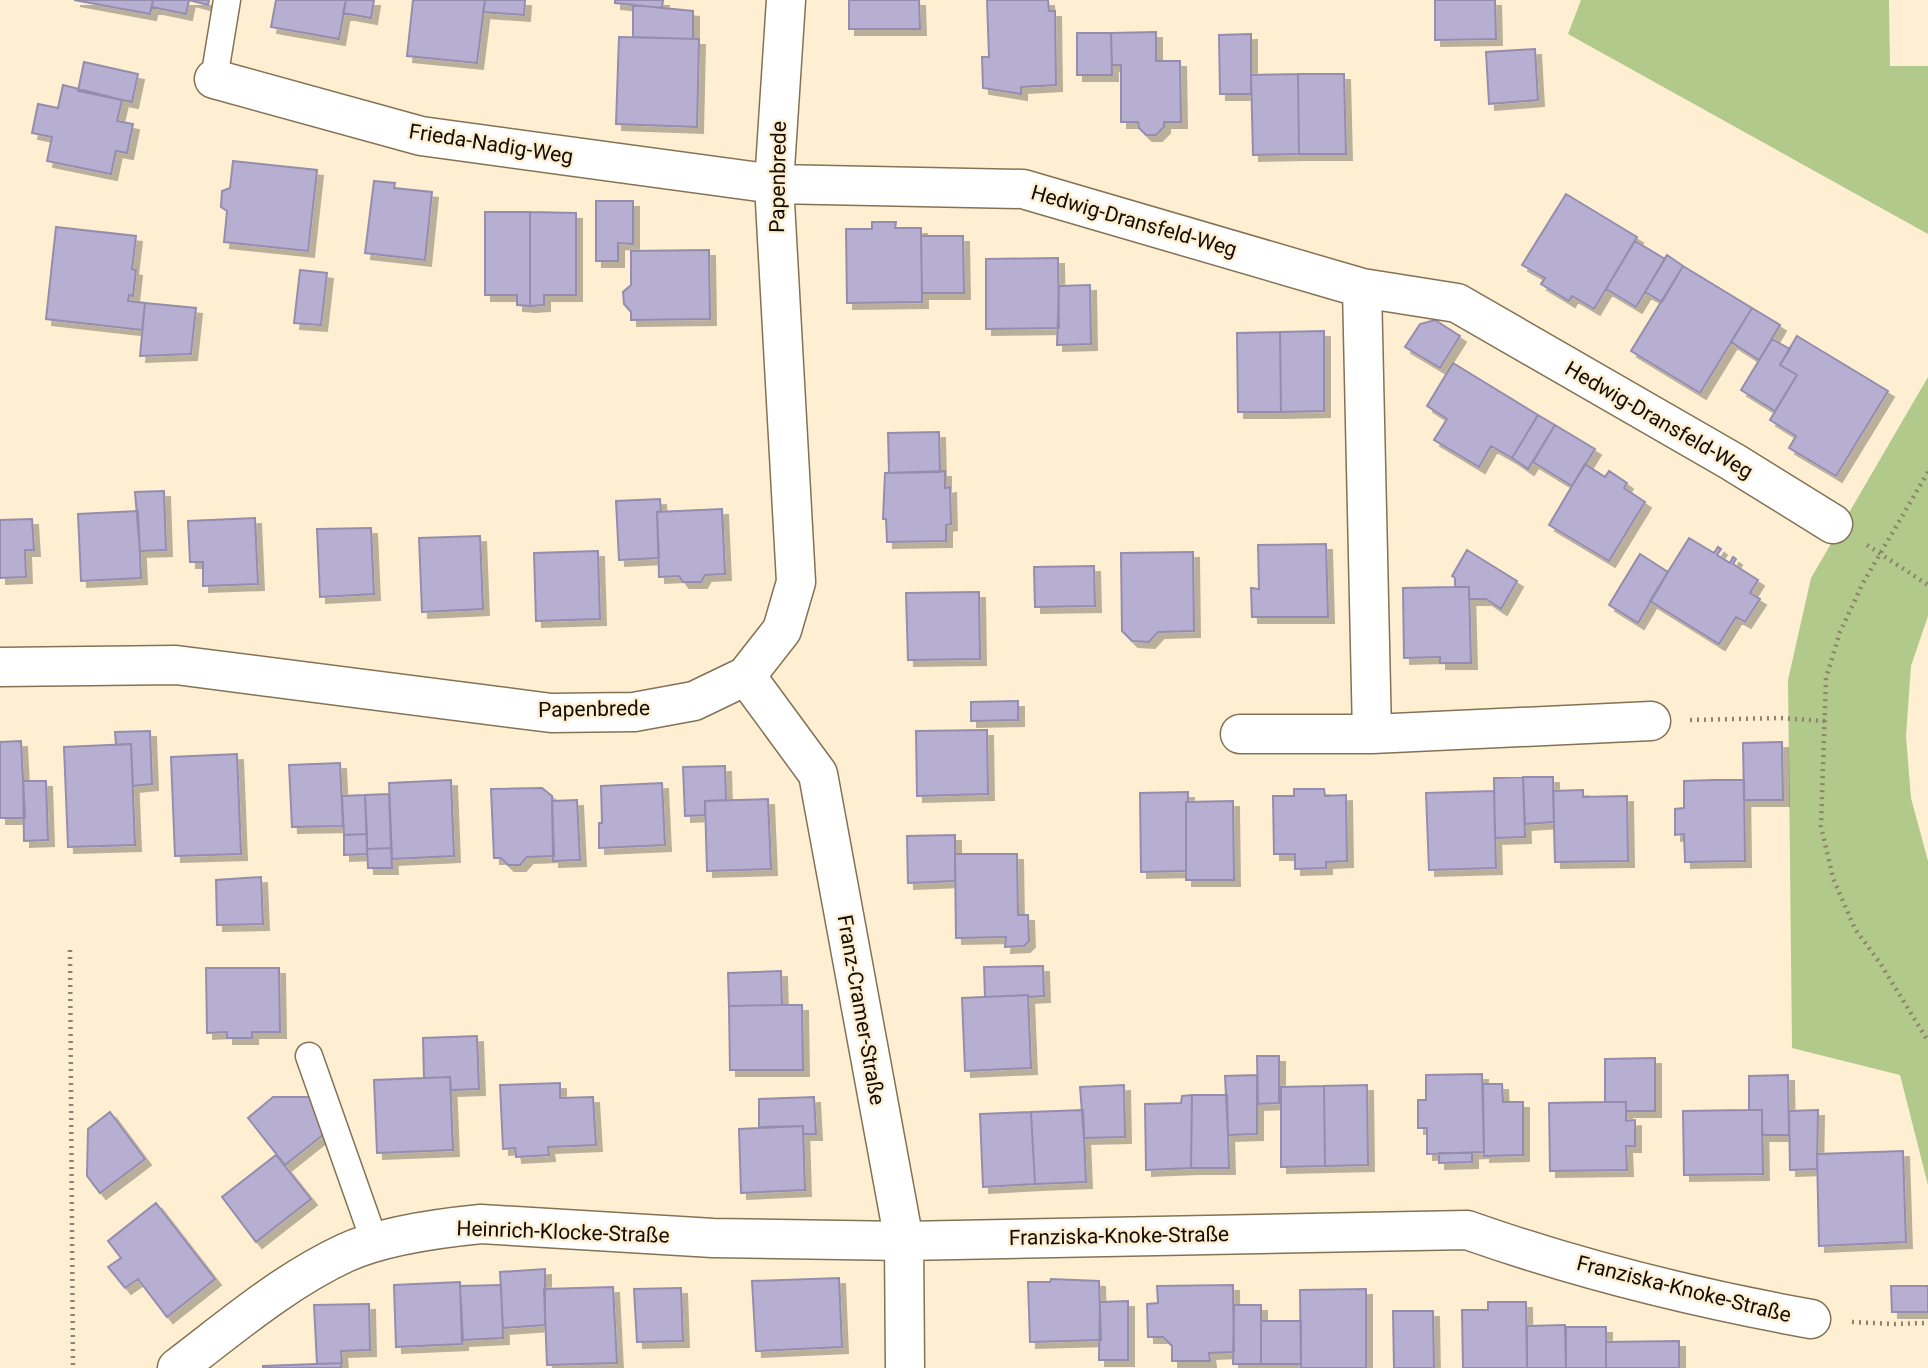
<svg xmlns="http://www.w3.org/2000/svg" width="1928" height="1368" viewBox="0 0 1928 1368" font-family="Roboto,sans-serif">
	<defs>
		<filter id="shadow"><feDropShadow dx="6" dy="6" stdDeviation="0" flood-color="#0004"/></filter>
	</defs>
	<rect width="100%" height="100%" fill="#feefd3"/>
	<path fill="#b2c98c" d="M1581,0H1889L1890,66H1928V234L1568,34Z
		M1928,377V616L1911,666L1906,736L1911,798L1928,861V1185L1900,1075L1792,1048L1788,680L1811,578Z"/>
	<path fill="#b6afd2" stroke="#948dae" stroke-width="2" filter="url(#shadow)" d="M74,0H153L150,14Z
		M153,0H189L186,14L152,7Z
		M189,0H209L208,5Z
		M276,0H346L339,39L271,27Z
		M346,0H374L371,18L343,13Z
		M413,0H485L477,63L407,56Z
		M485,0H525L524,15L483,12Z
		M615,0H663L662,8L615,3Z
		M849,0H919L920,29H849Z
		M987,0H1048L1049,11H1055L1056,85L1021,87V94L983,88L982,57H989Z
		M1435,0H1495L1496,39L1435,40Z
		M633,5L693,11V39L633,37Z
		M1156,32V61H1180L1181,122H1164V127L1156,135H1146L1139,128L1138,122H1121V65H1112L1111,33Z
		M1077,33H1111L1112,75H1077Z
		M1251,34V94H1220L1219,35Z
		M619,37L699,39L697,127L616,124Z
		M1535,49L1538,100L1489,104L1486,52Z
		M84,62L138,74L132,102L78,91Z
		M1298,74H1344L1346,154H1299Z
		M1298,74L1299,154L1253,155L1251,75Z
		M63,85L122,100L117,121L133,124L127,153L116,151L111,174L47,161L52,137L32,133L38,104L58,108Z
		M233,161L317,170L308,251L224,242L227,211L221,207L222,191L230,188Z
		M374,181L395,183L394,188L432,192L425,260L365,253Z
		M1566,194L1637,237L1594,309L1572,296L1569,301L1541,284L1545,278L1522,265Z
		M596,201H633V244L618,243V261H596Z
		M485,212H530V306L517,305V295H485Z
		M530,212L576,213V295H544V305L530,306Z
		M872,222H896L895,228H921L922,302L847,303L846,229H872Z
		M56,227L136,236L132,269L136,270L133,296L129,295L128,301L145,303L142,330L46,319Z
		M921,236H963L964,293H922Z
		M1635,241L1665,259L1636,307L1606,289Z
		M709,250L710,319L631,320V312L624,304L623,292L631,285V251Z
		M1667,255L1683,266L1662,302L1645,292Z
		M1058,258L1059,328L986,329V259Z
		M1683,266L1752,308L1700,393L1631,351Z
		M300,270L327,273L321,325L294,323Z
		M1090,285L1091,344L1057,345L1059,286Z
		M145,303L196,308L191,354L140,356Z
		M1752,308L1780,325L1759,360L1731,342Z
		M1435,320L1460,336L1440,368L1405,347L1420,324Z
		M1324,331V411L1281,412L1280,332Z
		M1280,332L1281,412H1238L1237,333Z
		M1797,336L1888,391L1836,476L1789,448L1796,436L1770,420L1797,375L1780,365Z
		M1772,339L1790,349L1780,365L1797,375L1775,411L1741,390Z
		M1453,363L1538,415L1512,458L1491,446L1479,467L1434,440L1447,419L1427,406Z
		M1538,415L1555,425L1528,469L1512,458Z
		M1555,425L1595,449L1572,486L1533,462Z
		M939,432L940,472L889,473L888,433Z
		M1585,464L1605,477L1609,471L1627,483L1624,488L1645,502L1609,561L1549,525Z
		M945,471V488L950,487L951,524L946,525V541L887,542L886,519H883L885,473Z
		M164,491L166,550L140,551L135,492Z
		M660,499L661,512H657L659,558L619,560L616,501Z
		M722,509L725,574L705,575L701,582H683L679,576L659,577L657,512Z
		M138,511L141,578L81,581L78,514Z
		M255,518L258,584L203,586V562H190L188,521Z
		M32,519L34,550H25L26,577L0,578V520Z
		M371,528L374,594L320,597L317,529Z
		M480,536L483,609L422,612L419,538Z
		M1689,538L1714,553L1718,547L1721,549L1717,555L1730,563L1733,557L1736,559L1733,564L1758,580L1750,593L1760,599L1745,622L1736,617L1719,644L1650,601Z
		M1326,544L1328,617H1252L1251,588L1259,589L1258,545Z
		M1467,550L1517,581L1501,609L1486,599H1469V587H1455V578L1452,576Z
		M598,551L600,619L536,621L534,553Z
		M1193,552L1194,631L1158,632L1149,642L1132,641L1122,631L1121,553Z
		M1640,554L1668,572L1638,623L1609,605Z
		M1094,566L1095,606L1035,607L1034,567Z
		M1455,587H1469L1471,663H1440V657L1404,658L1403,588Z
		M979,592L980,659L908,660L906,593Z
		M1018,701V720L971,721V702Z
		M987,730L988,794L917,796L916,731Z
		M150,731L152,784L133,786L131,744L116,745L115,732Z
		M21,741L25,818H0V742Z
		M1782,742L1783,800H1744L1743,743Z
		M131,744L135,845L68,847L64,747Z
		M237,754L241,854L175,856L171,757Z
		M340,763L343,826L292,827L289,765Z
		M725,766L726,800L705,801V815L685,816L683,767Z
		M1523,777L1525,837L1495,838L1494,778Z
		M1523,777H1553L1554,822L1525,824Z
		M451,780L454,856L392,859L389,783Z
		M1714,780H1744L1745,861L1685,862L1684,834L1675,835V809L1684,808V781Z
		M23,781H46L48,840L24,841Z
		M662,783L665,845L599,848V823H602L601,786Z
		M542,788L552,796L554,856L527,857L520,865H508L501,858H494L491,789Z
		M1294,789H1324L1325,796L1346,795L1347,861L1326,862V868L1295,869V854H1274L1273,796H1294Z
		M1583,790V797L1627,796L1628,861L1555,862L1553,791Z
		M1494,791L1496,868L1429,870L1426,793Z
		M1188,792V802H1186V871L1141,872L1140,793Z
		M389,794L391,848L367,849L365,795Z
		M365,795L367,834L344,835L342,796Z
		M768,799L771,869L707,871L705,801Z
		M577,800L580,860L553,861L552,801Z
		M1233,801L1234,880H1186V802Z
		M367,834V854L344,855V835Z
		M955,835V881L908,883L907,836Z
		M391,848L392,868H368L367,849Z
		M955,854H1017L1018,915H1028L1029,941L1024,946L1005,947L1006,937L956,938Z
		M261,877L263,924L217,925L216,880Z
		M1043,966L1044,996L1028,997V995L985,997L984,967Z
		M206,968H279L280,1032H252V1038H227V1032L207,1033Z
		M781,971L782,1005L729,1006L728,973Z
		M1028,995L1031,1068L965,1071L962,998Z
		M782,1005H802L803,1070H730L729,1006Z
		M477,1036L479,1089L451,1090L450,1077L424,1078L423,1038Z
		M1257,1056H1279V1103L1258,1104Z
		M1655,1058V1111H1626V1102H1605V1059Z
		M1482,1074L1484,1152L1427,1154V1128H1418V1100H1426V1075Z
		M1257,1075V1134L1228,1135L1225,1076Z
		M1788,1075L1789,1135H1762V1110H1749V1076Z
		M450,1077L453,1150L377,1153L374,1080Z
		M560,1083V1098L593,1097L596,1145L548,1147L549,1155L516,1157L515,1148L503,1149L500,1085Z
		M1483,1084H1502L1503,1102H1523V1155L1484,1156Z
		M1124,1085L1125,1137L1084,1138L1080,1087Z
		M1367,1085L1368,1165L1325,1166L1324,1086Z
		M1324,1086L1325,1166L1281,1167V1087Z
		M1192,1095L1191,1168L1146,1170L1145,1104L1181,1103L1182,1096Z
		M1192,1095H1227L1229,1168H1191Z
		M273,1097H310L324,1134L285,1165L248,1118Z
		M814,1097L816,1134H803V1126L759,1127V1099Z
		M1605,1102H1626V1121L1635,1120V1146H1626L1627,1170L1550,1171L1549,1103Z
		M1083,1110L1086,1182L1035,1184L1031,1112Z
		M1749,1110H1762L1763,1174L1684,1175L1683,1111Z
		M1818,1110L1817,1169L1790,1170L1789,1111Z
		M110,1112L145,1159L100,1193L87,1176L88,1129Z
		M1031,1112L1035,1184L983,1187L980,1114Z
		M803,1126L805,1190L741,1193L739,1129Z
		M1903,1151L1906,1242L1819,1246L1817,1154Z
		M1439,1153H1472V1162L1439,1163Z
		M276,1155L311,1199L256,1242L222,1197Z
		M156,1203L215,1279L167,1317L138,1279L125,1288L108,1267L121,1258L108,1241Z
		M545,1269V1325L503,1328L500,1272Z
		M839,1278L842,1347L756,1351L752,1281Z
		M1051,1279L1099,1281L1101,1340L1030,1342L1028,1282H1050Z
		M460,1282L462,1344L396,1347L394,1285Z
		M501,1285L503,1338L463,1340L460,1286Z
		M1233,1285L1234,1352L1209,1353L1210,1361H1172V1346L1163,1337H1148L1147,1304L1158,1303L1157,1286Z
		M1891,1286H1928V1312H1892Z
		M613,1287L617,1363L547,1365L544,1289Z
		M681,1288L683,1341L637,1342L634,1289Z
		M1366,1289V1368H1301L1300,1290Z
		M1128,1301V1360H1099L1100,1302Z
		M1488,1302H1526L1527,1368H1463L1462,1310H1488Z
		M369,1304L370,1350L341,1351L342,1363L317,1364L314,1305Z
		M1234,1305H1261V1364H1233Z
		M1393,1311H1433L1434,1368H1394Z
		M1261,1321H1301V1364H1261Z
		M1565,1325L1566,1368H1527V1326Z
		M1566,1327H1606V1368H1566Z
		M1679,1341V1368H1606V1342Z
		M341,1363V1368H263V1366Z"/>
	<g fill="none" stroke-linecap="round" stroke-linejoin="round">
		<defs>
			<path id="lane" d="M214,79L227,0
				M309,1056L375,1243"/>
			<path id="street" d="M214,79L421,136L774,184L1023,189L1362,288L1372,734H1240
				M1362,288L1457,303L1733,462L1833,524
				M0,667L176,665L551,713L634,712L694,701L746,676L782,630L796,582L774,184L786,0
				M746,676L818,774L904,1241L905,1368
				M1372,734L1651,721
				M177,1368C231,1327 283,1282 345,1253C382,1236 440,1228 481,1224L713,1238L904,1241L1467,1230C1578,1269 1695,1298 1811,1319"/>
		</defs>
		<use href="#lane" stroke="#837253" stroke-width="29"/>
		<use href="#street" stroke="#837253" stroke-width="41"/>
		<path stroke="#8d826e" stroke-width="4.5" stroke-dasharray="2 5" stroke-linecap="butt" d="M1928,472L1863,583L1840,632L1826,678L1821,826L1833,878L1855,929L1880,963L1928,1041
			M1867,545L1928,585
			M1690,720L1780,718L1825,721
			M70,950L73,1368
			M1852,1322L1893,1324L1928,1323"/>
		<use href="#lane" stroke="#fff" stroke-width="26"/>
		<use href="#street" stroke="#fff" stroke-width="38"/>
	</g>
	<g text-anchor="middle" stroke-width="5" stroke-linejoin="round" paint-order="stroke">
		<g font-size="21" fill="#140d03" stroke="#feefd3">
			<text transform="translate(491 144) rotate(9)" y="7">Frieda-Nadig-Weg</text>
			<text transform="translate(778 177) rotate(-89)" y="7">Papenbrede</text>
			<text transform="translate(1134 221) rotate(16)" y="7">Hedwig-Dransfeld-Weg</text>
			<text transform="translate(1659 420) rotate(30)" y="7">Hedwig-Dransfeld-Weg</text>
			<text transform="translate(594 709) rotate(-1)" y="7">Papenbrede</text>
			<text transform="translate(861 1010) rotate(80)" y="7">Franz-Cramer-Straße</text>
			<text transform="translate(563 1232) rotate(2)" y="7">Heinrich-Klocke-Straße</text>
			<text transform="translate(1119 1236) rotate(-1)" y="7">Franziska-Knoke-Straße</text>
			<text transform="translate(1684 1289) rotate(14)" y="7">Franziska-Knoke-Straße</text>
		</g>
	</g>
</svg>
